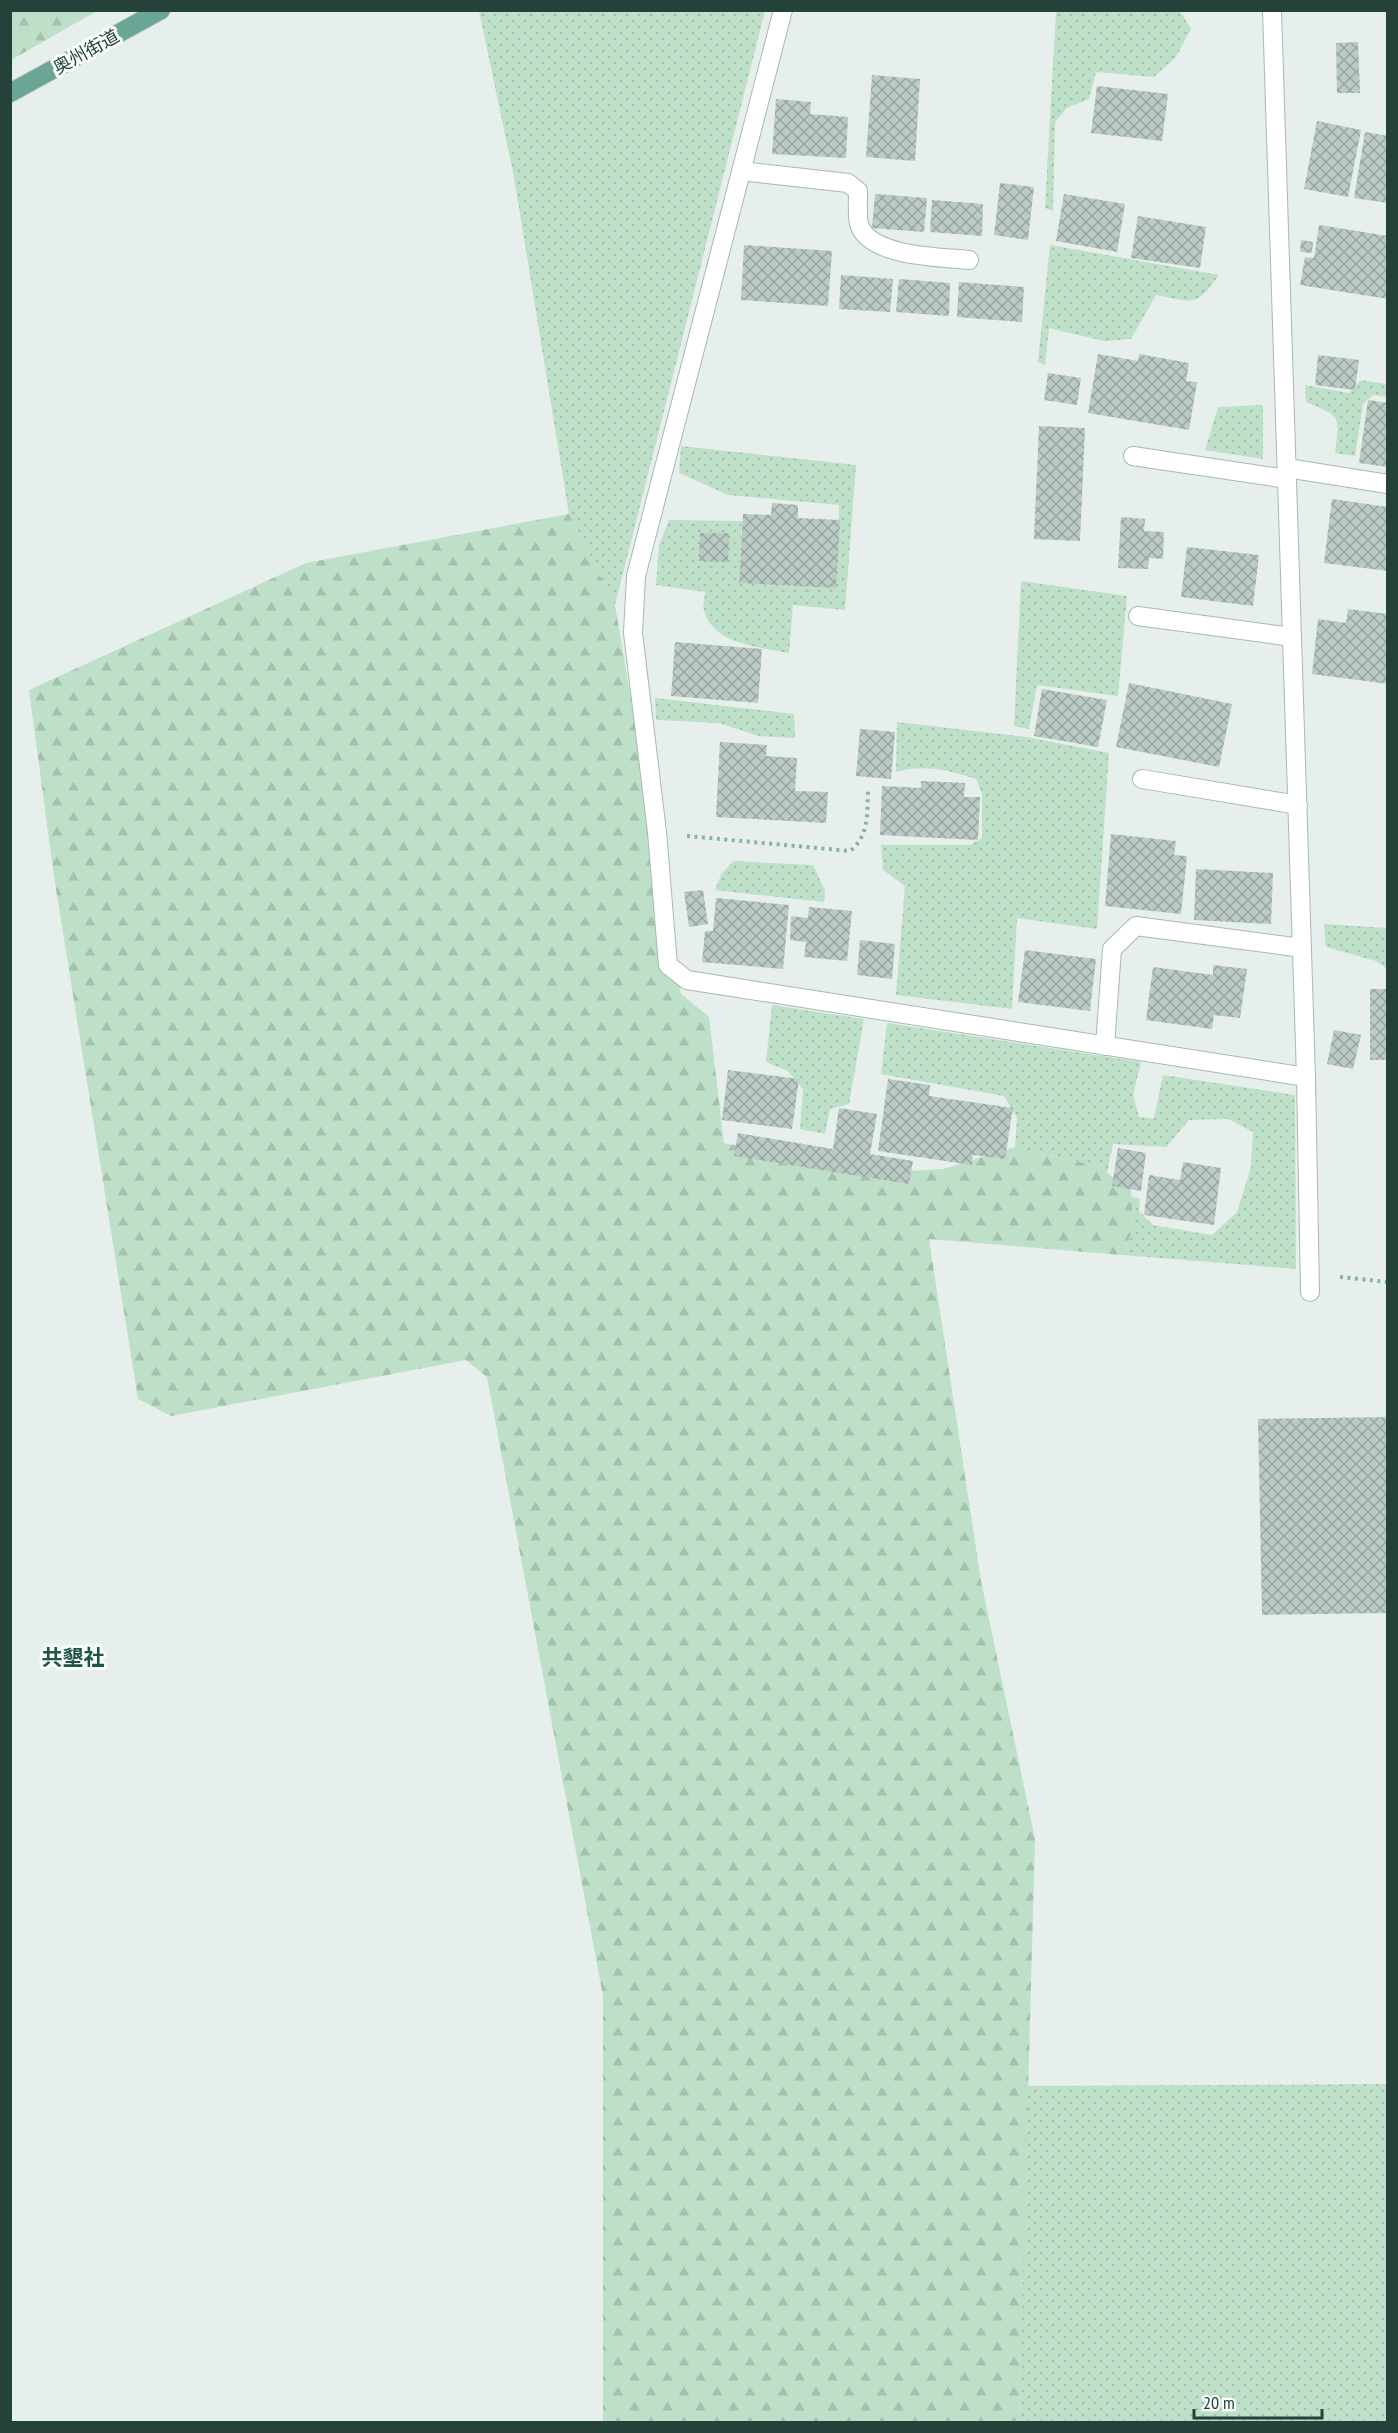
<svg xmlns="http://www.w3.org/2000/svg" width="1398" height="2433" viewBox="0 0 1398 2433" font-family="'PT Sans Narrow','Noto Sans JP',sans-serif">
	<defs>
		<pattern id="grass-dots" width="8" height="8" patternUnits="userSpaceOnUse" patternTransform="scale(1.5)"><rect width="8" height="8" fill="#bfe0c8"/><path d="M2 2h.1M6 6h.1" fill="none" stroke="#a4c1ad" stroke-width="1.8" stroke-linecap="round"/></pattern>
		<pattern id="forest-firs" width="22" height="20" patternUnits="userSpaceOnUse" patternTransform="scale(1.5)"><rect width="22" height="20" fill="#bfe0c8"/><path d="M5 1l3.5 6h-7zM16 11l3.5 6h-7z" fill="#a4c1ad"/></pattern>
		<pattern id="building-cross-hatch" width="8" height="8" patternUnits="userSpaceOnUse" patternTransform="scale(1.5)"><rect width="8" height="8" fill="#bbcac4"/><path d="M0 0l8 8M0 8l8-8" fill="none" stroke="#98a6a0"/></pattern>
	</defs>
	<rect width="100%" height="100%" fill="#e6efeb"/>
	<path fill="url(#grass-dots)" d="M479,11H765L615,605L569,514L514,177Z
		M1056,11H1180L1191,29L1176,57L1154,77L1096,72L1089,99L1067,108L1055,122L1053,211L1045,208Z
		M1050,245L1219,275C1196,308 1193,302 1156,295L1131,339L1104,341L1049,328L1045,365L1038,362Z
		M1361,380L1387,384V397L1373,395L1363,404L1355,456L1335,453C1340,414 1341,417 1306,402L1305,385L1349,393Z
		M1263,405V459L1205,450L1218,407Z
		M681,446L856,465L845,610L793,605L789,653C760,647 714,645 704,611C702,606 705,598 705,592L656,585L659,545L669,520L742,521L739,583L836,588L839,505L728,495L679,473Z
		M1021,581L1127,596L1118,696L1037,685L1029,729L1014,726Z
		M655,698L794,714L795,738L759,736L719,723L656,720Z
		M897,722L1026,737L1109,753L1097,929L1017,918L1012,1009L896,995L905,886L883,870L881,845H970L982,838V793L976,779C948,770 924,764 896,772Z
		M733,861L813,865L825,890L824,902L715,890L721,875Z
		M1324,924L1387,928V969L1376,961L1326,947Z
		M772,1005L864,1019L849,1104L830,1109L825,1134L800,1129L803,1089L788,1071L766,1062Z
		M887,1023L1141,1062L1133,1095L1139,1117L1154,1118L1163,1075L1295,1095L1296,1269L1123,1255L1133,1228L1131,1196L1140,1199L1139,1211L1153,1225L1212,1235L1237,1212L1251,1167L1253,1132L1228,1119L1189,1120L1166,1147L1113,1144L1107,1173L1097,1166L1015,1147L1017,1118L1004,1096L881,1074Z
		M1387,2084V2422H1019L1027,2086Z"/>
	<path fill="url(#forest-firs)" d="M11,10H97V11L11,60Z
		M569,514L615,605L681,994L709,1017L724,1143L868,1173L943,1169L1015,1147L1097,1166L1131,1189L1133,1228L1123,1255L929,1239L981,1581L1035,1839L1019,2422H603V1996L487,1377L466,1360L171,1416L138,1399L54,877L29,690L306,563Z"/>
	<path fill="url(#building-cross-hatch)" d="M1358,42L1360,93H1337L1336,43Z
		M872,75L920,79L915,161L866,157Z
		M1097,86L1168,94L1162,141L1091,133Z
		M776,99L811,102L810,114L848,117L846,158L772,154Z
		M1317,121L1361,130L1348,197L1304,189Z
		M1365,132L1388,136V203L1354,198Z
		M1000,183L1034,187L1028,240L994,235Z
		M875,194L927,198L924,232L872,228Z
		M1064,194L1125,204L1117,252L1056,241Z
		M932,200L983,204L982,236L930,232Z
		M1138,216L1206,227L1200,268L1131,258Z
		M1319,225L1388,236V299L1300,285L1305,257L1314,258Z
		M1301,240L1313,242L1312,253L1300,252Z
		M744,245L832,251L828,306L741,300Z
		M841,275L893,279L890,312L839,309Z
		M899,279L950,283L949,316L896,312Z
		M959,282L1024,287L1022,322L957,317Z
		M1098,354L1138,361L1139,354L1189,363L1186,381L1197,382L1189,430L1088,413Z
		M1318,355L1359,360L1355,390L1315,385Z
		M1048,373L1081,378L1077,405L1044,400Z
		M1368,400L1388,403V467L1359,463Z
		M1039,426L1085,428L1080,541L1034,539Z
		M1332,499L1388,507V571L1324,563Z
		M772,503L798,505V518L840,520L836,588L739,583L743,514L771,515Z
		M1121,517L1145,519L1144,531L1164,532L1163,559L1149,558L1148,569L1118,568Z
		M700,533H729L728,562L699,561Z
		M1187,547L1259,555L1253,606L1181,597Z
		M1348,609L1388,614V684L1312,674L1318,619L1346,623Z
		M675,642L762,649L758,703L671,696Z
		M1129,683L1232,704L1219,767L1116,747Z
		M1042,689L1107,700L1098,747L1034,736Z
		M860,729L895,732L891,779L856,776Z
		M720,742L767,745L766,756L797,758L795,791L828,792L826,823L716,817Z
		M921,781L965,783L964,797H980L978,840L880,835L882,786L921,788Z
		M1111,834L1176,841L1174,855L1187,856L1181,914L1105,906Z
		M1196,869L1273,873L1271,924L1194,920Z
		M703,890L708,924L689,927L684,892Z
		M716,898L789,905L783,969L702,962L705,931H713Z
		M809,907L852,911L847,961L804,957L806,942L790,940L791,916L808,918Z
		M860,940L895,944L892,979L857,975Z
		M1025,950L1096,959L1090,1011L1018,1002Z
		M1213,965L1247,969L1240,1018L1214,1015L1212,1029L1146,1020L1153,967L1213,975Z
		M1370,989H1388V1060H1370Z
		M1334,1030L1361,1035L1353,1069L1327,1064Z
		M728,1070L799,1079L792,1129L722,1120Z
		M888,1079L930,1085L929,1096L1013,1108L1005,1159L973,1155L972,1165L878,1151Z
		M839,1108L877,1114L870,1154L913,1161L909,1184L734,1156L738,1133L833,1149Z
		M1118,1148L1146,1153L1141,1191L1112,1186Z
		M1183,1162L1221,1168L1214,1225L1144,1215L1149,1175L1180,1180Z
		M1388,1417V1613L1262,1615L1258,1419Z"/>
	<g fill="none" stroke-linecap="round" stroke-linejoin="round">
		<defs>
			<path id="minor" d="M783,10L636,576L633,633L657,832L668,965L687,980L1306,1077
				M1272,10L1306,1077L1310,1292
				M741,171L848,183L858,191C858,201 857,214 859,224C869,257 940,257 969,260
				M1133,456L1287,479
				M1287,468L1388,484
				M1138,616L1292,637
				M1142,779L1298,805
				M1105,1046L1112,949L1136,926L1302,948"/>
			<path id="major" d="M10,93L161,10"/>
		</defs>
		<use href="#minor" stroke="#a8b8b2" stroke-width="20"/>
		<use href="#major" stroke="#c2cac8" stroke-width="20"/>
		<path stroke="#86b3a5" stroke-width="4" stroke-dasharray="3 4.5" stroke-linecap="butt" d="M687,836L850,851C869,836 867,814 868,791
			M1340,1277L1388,1282"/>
		<use href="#minor" stroke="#fff" stroke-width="18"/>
		<use href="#major" stroke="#6aa596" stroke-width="18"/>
	</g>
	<g text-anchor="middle" stroke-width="6" stroke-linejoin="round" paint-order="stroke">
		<g font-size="18" fill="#24423a" stroke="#f7fbf9">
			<text transform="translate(86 52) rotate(-29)" y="6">奥州街道</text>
		</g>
		<g font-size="21" font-weight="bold" fill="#1f5548" stroke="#f7fbf9">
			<text x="73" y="1665">共墾社</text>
		</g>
	</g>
	<rect width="1398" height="2433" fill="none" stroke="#24423a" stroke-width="24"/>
	<path d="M1194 2409v9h128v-9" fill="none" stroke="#24423a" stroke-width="3"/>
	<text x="1203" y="2409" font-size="18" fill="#24423a" stroke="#f7fbf9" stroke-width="4.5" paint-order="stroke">20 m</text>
</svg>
